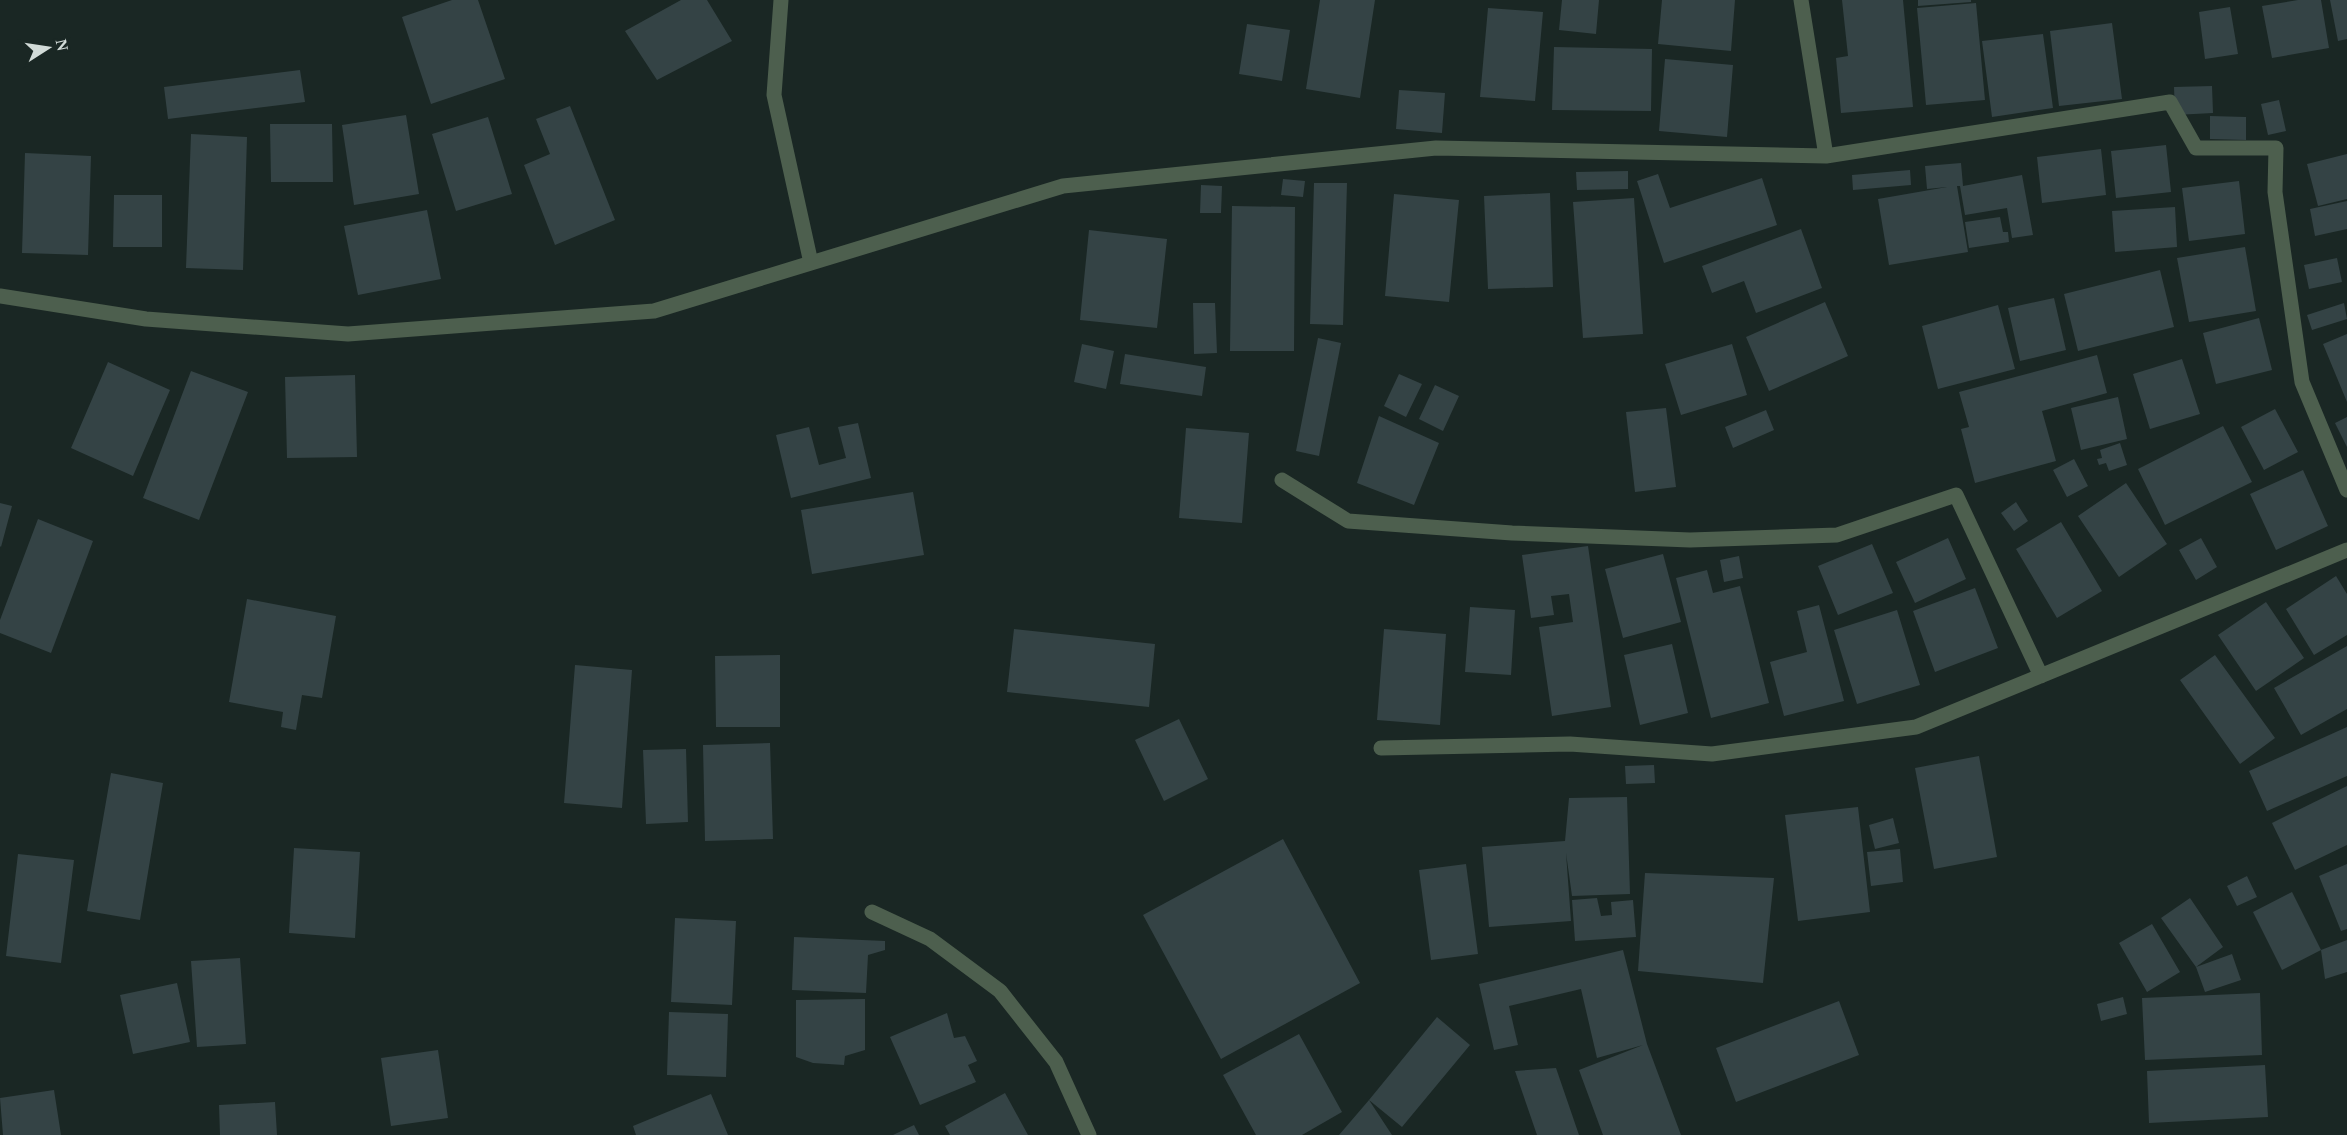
<svg xmlns="http://www.w3.org/2000/svg" width="2347" height="1135" viewBox="0 0 2347 1135" font-family="Georgia,serif">
	<rect width="100%" height="100%" fill="#1a2724"/>
	<path fill="#344345" d="M452,0H478L505,79L431,104L402,17Z
		M681,0H707L732,41L657,80L625,31Z
		M1320,0H1375L1360,98L1306,89Z
		M1562,0H1599L1596,34L1559,30Z
		M1662,0H1735L1731,51L1658,44Z
		M1842,0H1903L1913,107L1841,113L1836,58L1848,56Z
		M1918,0H1971V2L1918,6Z
		M2298,0H2321L2329,48L2272,58L2262,6Z
		M2330,0H2347V39L2338,41Z
		M1976,3L1985,100L1926,105L1917,8Z
		M2230,7L2238,54L2205,59L2199,12Z
		M1488,8L1543,12L1535,101L1480,97Z
		M2112,23L2122,99L2059,106L2050,31Z
		M1247,24L1290,30L1282,81L1239,74Z
		M2043,34L2053,108L1992,117L1982,41Z
		M1554,47L1652,49L1651,111L1552,110Z
		M1665,59L1733,65L1727,137L1659,131Z
		M300,70L305,102L168,119L164,87Z
		M2212,86L2213,113L2175,115L2174,87Z
		M1399,90L1445,93L1442,133L1396,129Z
		M2279,100L2286,131L2268,135L2261,104Z
		M570,106L615,220L555,245L524,165L550,154L536,119Z
		M406,115L419,194L354,205L342,125Z
		M2210,116L2246,117V140L2210,139Z
		M488,117L512,194L456,211L432,134Z
		M270,124H332L333,182H271Z
		M191,134L247,137L243,270L186,268Z
		M2166,145L2171,192L2116,198L2111,151Z
		M2101,149L2106,195L2042,203L2037,157Z
		M25,153L91,156L88,255L22,253Z
		M2347,154V199L2318,206L2307,164Z
		M1961,163L1963,186L2022,175L2033,235L2012,238L2007,208L1965,215L1960,186H1957L1968,252L1889,265L1878,199L1947,187L1927,189L1925,166Z
		M1910,170L1911,185L1853,190L1852,175Z
		M1628,171V189L1577,190L1576,172Z
		M1658,174L1670,208L1762,178L1777,225L1664,263L1637,181Z
		M1283,179L1305,181L1303,197L1281,195Z
		M2239,181L2245,234L2189,241L2182,188Z
		M1314,183H1347L1343,325L1310,324Z
		M1201,185L1222,186L1221,213H1200Z
		M1550,193L1553,287L1488,289L1484,196Z
		M1394,194L1459,200L1449,302L1385,296Z
		M114,195H162V247H113Z
		M1634,198L1643,334L1583,338L1573,202Z
		M2347,201V229L2315,236L2310,209Z
		M1232,206L1295,207L1294,351H1230Z
		M2175,207L2177,247L2115,252L2112,211Z
		M427,210L441,279L358,295L344,226Z
		M2000,217L2003,232H2008L2009,242L1969,248L1965,222Z
		M1801,229L1822,288L1756,313L1744,281L1712,293L1702,266Z
		M1089,230L1167,239L1157,328L1080,320Z
		M2245,247L2256,311L2189,322L2177,258Z
		M2337,258L2342,282L2309,289L2304,265Z
		M2160,270L2174,327L2078,351L2064,294Z
		M2054,298L2066,350L2020,361L2008,308Z
		M1825,302L1848,356L1769,391L1746,337Z
		M1193,303H1215L1217,353L1194,354Z
		M2344,303L2347,319L2312,330L2307,315Z
		M1998,305L2015,369L1938,389L1922,326Z
		M2259,318L2272,370L2216,384L2203,333Z
		M2347,334V402L2323,344Z
		M1318,338L1341,343L1319,456L1296,451Z
		M1082,344L1114,351L1106,389L1074,382Z
		M1732,344L1747,395L1681,415L1665,364Z
		M1125,354L1206,367L1202,396L1120,384Z
		M2097,355L2107,393L2042,411L2056,461L1975,483L1961,429L1969,427L1959,392Z
		M2182,359L2200,414L2150,429L2133,374Z
		M108,362L170,390L133,476L71,448Z
		M191,371L248,392L199,520L143,498Z
		M1399,374L1422,384L1406,417L1384,406Z
		M355,375L357,457L287,458L285,377Z
		M1435,385L1459,396L1443,431L1419,419Z
		M2118,397L2127,439L2081,450L2071,408Z
		M1666,408L1676,487L1635,492L1626,412Z
		M2275,409L2298,452L2264,470L2241,427Z
		M1766,410L1774,430L1733,448L1725,427Z
		M1379,416L1439,443L1414,505L1357,483Z
		M2347,417V447L2335,423Z
		M858,423L871,478L791,498L776,435L809,427L819,465L846,458L838,427Z
		M2223,426L2252,482L2165,525L2138,469Z
		M1186,428L1249,433L1242,523L1179,518Z
		M2120,443L2127,465L2109,471L2106,463L2099,465L2097,459L2102,458L2100,450Z
		M2074,459L2088,486L2067,497L2053,470Z
		M2303,470L2328,526L2276,550L2250,494Z
		M2126,483L2167,544L2119,577L2078,516Z
		M913,492L924,555L812,574L801,510Z
		M2016,502L2028,521L2014,531L2001,513Z
		M0,503L12,506L1,547L0,546Z
		M38,519L93,541L51,653L0,633V620Z
		M2061,522L2102,591L2057,618L2016,549Z
		M1948,538L1966,579L1915,603L1896,562Z
		M2201,538L2217,567L2196,580L2179,550Z
		M1872,544L1893,593L1838,615L1818,566Z
		M1588,546L1611,707L1552,716L1539,627L1573,622L1569,594L1551,596L1554,615L1531,618L1522,555Z
		M1663,554L1681,622L1623,638L1605,569Z
		M1739,556L1743,578L1724,582L1720,560Z
		M1707,570L1713,593L1740,586L1769,703L1711,718L1676,578Z
		M2336,576L2347,594V635L2314,655L2286,609Z
		M1975,588L1998,648L1935,672L1913,611Z
		M247,599L336,616L322,698L302,695L296,730L281,727L283,712L229,702Z
		M2266,602L2304,658L2256,691L2218,635Z
		M1819,605L1844,701L1784,716L1770,662L1807,652L1797,611Z
		M1470,607L1515,610L1511,675L1465,672Z
		M1897,610L1920,685L1857,704L1834,630Z
		M1014,629L1155,644L1149,707L1007,692Z
		M1384,629L1446,634L1440,725L1377,720Z
		M1672,644L1688,713L1640,725L1624,655Z
		M2347,646V709L2301,735L2274,688Z
		M780,655V727H716L715,656Z
		M2215,655L2275,738L2240,764L2180,680Z
		M575,665L632,670L622,808L564,803Z
		M1179,719L1208,779L1164,801L1135,740Z
		M2347,727V776L2267,811L2249,771Z
		M770,743L773,839L705,841L703,745Z
		M686,749L688,822L646,824L643,750Z
		M1979,756L1997,857L1934,869L1915,768Z
		M1654,765L1655,783L1626,784L1625,766Z
		M111,773L163,783L140,920L87,911Z
		M2347,786V845L2295,870L2272,823Z
		M1627,797L1630,894L1572,896L1566,853L1571,921L1489,927L1482,847L1565,841L1569,798Z
		M1858,807L1870,912L1798,921L1785,815Z
		M1893,818L1899,843L1875,849L1869,825Z
		M1283,839L1360,983L1221,1059L1143,915Z
		M294,848L360,852L355,938L289,933Z
		M1900,849L1903,882L1871,886L1867,852Z
		M18,854L74,860L61,963L6,956Z
		M1466,864L1478,954L1431,960L1419,870Z
		M2347,864V929L2341,931L2319,876Z
		M1645,873L1774,878L1763,983L1638,971Z
		M2247,876L2257,897L2237,906L2227,886Z
		M2292,892L2321,950L2282,970L2253,912Z
		M1597,898L1601,916L1612,915L1611,902L1633,900L1636,937L1575,941L1572,900Z
		M2190,898L2223,947L2196,967L2232,954L2241,980L2205,992L2196,967L2161,918Z
		M675,918L736,921L732,1005L671,1002Z
		M2152,924L2180,972L2147,992L2119,943Z
		M794,937L885,941V950L868,955L866,993L792,990Z
		M2347,940V972L2325,979L2321,950Z
		M1623,950L1647,1044L1681,1135H1603L1579,1070L1643,1045L1597,1058L1581,989L1509,1006L1518,1045L1494,1050L1479,984Z
		M240,958L246,1044L197,1047L191,961Z
		M177,983L190,1042L133,1054L120,995Z
		M2260,993L2262,1055L2145,1060L2142,998Z
		M2123,997L2127,1014L2101,1021L2097,1004Z
		M865,999V1050L845,1056L844,1065L813,1063L796,1057V1000Z
		M1839,1001L1859,1055L1736,1102L1716,1048Z
		M669,1012L728,1014L726,1077L667,1075Z
		M947,1013L954,1038L965,1036L977,1061L968,1065L976,1082L920,1105L890,1037Z
		M1437,1017L1470,1045L1402,1127L1369,1100Z
		M1299,1034L1342,1112L1302,1135H1256L1223,1075Z
		M438,1050L448,1118L391,1126L381,1058Z
		M2265,1065L2268,1117L2149,1123L2147,1071Z
		M1556,1068L1579,1135H1537L1515,1071Z
		M54,1090L61,1135H3L0,1098Z
		M1005,1093L1028,1135H950L945,1126Z
		M711,1094L728,1135H636L633,1126Z
		M1369,1100L1392,1135H1339Z
		M275,1102L277,1135H220L219,1105Z
		M914,1125L919,1135H893Z"/>
	<g fill="none" stroke-linecap="round" stroke-linejoin="round">
		<path stroke="#4d5f4e" stroke-width="15" d="M781,0L774,95L811,263
			M1801,0L1826,156
			M0,296L146,319L348,334L654,311L1063,186L1436,148L1826,156L2170,102L2196,148H2276L2275,192L2302,382L2347,490
			M1282,480L1348,521L1512,533L1690,540L1837,535L1956,495L2041,676
			M1381,748L1570,744L1712,754L1916,727L2347,550
			M872,912L930,939L1000,991L1056,1062L1089,1135"/>
	</g>
	<g transform="translate(48 48) rotate(78)" stroke="#1a2724" stroke-width="4.5" paint-order="stroke">
	<path d="M0-4.5L10 22L0 15L-10 22Z" fill="#d2dbd8"/>
	<text y="-9" font-size="16" font-weight="bold" text-anchor="middle" fill="#d2dbd8">N</text>
	</g>
</svg>
